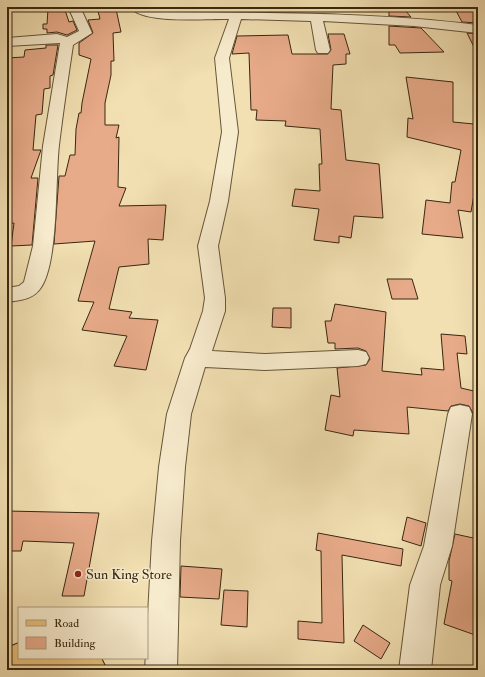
<svg xmlns="http://www.w3.org/2000/svg" width="485" height="677" viewBox="0 0 485 677" font-family="'IM FELL Double Pica',serif">
	<rect width="100%" height="100%" fill="#f2e0b2"/>
	<filter id="stains"><feTurbulence type="fractalNoise" baseFrequency=".005" numOctaves="4"/><feColorMatrix values="0 0 0 0 .2 0 0 0 0 .09 0 0 0 0 .02 0 0 0 .5 -.17"/></filter>
	<radialGradient id="worn" r=".72"><stop offset=".6" stop-color="#630" stop-opacity="0"/><stop offset="1" stop-color="#630" stop-opacity=".3"/></radialGradient>
	<path fill="#e8ab8a" stroke="#382710" d="M64,7L69,22L73,21L77,30L67,35L57,32L47,33V29H43V24H47L48,9Z
		M454,7H478V23L462,22Z
		M116,9L121,32L113,33L114,61H111V75L105,103V125H119L116,138L119,137L118,187L126,188L119,206L166,205L163,240L148,239L149,264L119,267L109,309L132,312L129,318L158,320L146,370L114,366L127,336L82,330L94,302L78,301L95,241L54,244L59,176H65L70,155H75L76,129L79,113H81L82,103L91,59L79,55V43L93,33L88,20L100,19L98,11Z
		M389,9H404L411,17L389,16Z
		M389,26L421,28L444,52L400,53L395,45H389Z
		M467,33L478,34V55Z
		M328,34H344L350,54H346V64L333,65L331,109L341,110L346,160L379,164L383,218L354,216L351,238L339,236V243L314,240L319,209L292,206L295,189L320,191L319,164H322L320,129L285,126L286,121L256,120L257,110H251L249,53L232,54L237,36L288,35L292,54H328L331,50Z
		M46,45H58L53,75L50,76V88L44,89L42,114L36,115L33,150H41L31,178H38L32,245L11,246L14,223L7,224V58L24,57L25,50L46,48Z
		M406,77L453,82V122L474,124V145L478,146V171L471,212L458,210L463,238L422,234L426,200L450,203L452,182H455L461,150L407,137L408,118L413,119Z
		M387,279H412L418,299H392Z
		M335,304L386,312L382,371L422,375L421,368L444,370L441,334L465,336L467,354L457,353L461,388L478,392V414L473,413L469,406L460,404L451,406L448,411L407,407L409,434L354,430L353,436L325,430L331,395L340,397L337,368L366,365L370,359L366,351L358,348L335,349V343H328L325,321H331Z
		M273,308H291V328L272,327Z
		M7,511L99,513L84,596H62L74,543L23,541L21,551H7Z
		M407,517L426,523L421,546L402,540Z
		M318,533L403,549L401,566L342,555L344,643L298,639V621L322,623L321,551L316,550Z
		M455,534L478,539V636L444,624L452,581L449,580V561Z
		M181,566L222,569L219,599L180,597Z
		M224,590L248,591L247,627L221,625Z
		M363,625L390,643L381,659L354,641Z"/>
	<g fill="none" stroke-linecap="round" stroke-linejoin="round">
		<defs>
			<path id="minor" d="M73,7H86L82,11L92,33L73,45C68,78 63,112 59,145C55,179 59,264 40,289C32,300 19,300 7,302V288L19,286L24,282L33,246L43,146L60,43L7,46V38L57,34L67,37L79,31L70,11Z
				M130,7C142,7 150,11 162,12C268,13 373,12 478,25V33L414,26L323,21L330,50L328,53H318L316,50L311,21L241,19L229,58L238,132L228,201L218,246L225,298V311L212,351L265,354L358,350L366,352L369,358L366,364L358,366L265,370L205,367L191,414L185,467L180,541L177,670H145L152,541L159,467L167,414L185,358L190,349L203,311L205,298L198,246L210,201L222,132L215,58L229,19C206,18 143,25 130,7Z
				M460,405L469,407L472,414L452,546L440,585L431,670H399L410,585L424,546L448,414L451,407Z"/>
			<path id="major" d="M19,643V658H101L107,670H11C5,665 6,654 9,647Z"/>
		</defs>
		<use href="#minor" stroke="#665538" stroke-width="2"/>
		<use href="#major" stroke="#382710" stroke-width="2"/>
		<use href="#minor" fill="#f7ebcd" fill-rule="evenodd"/>
		<use href="#major" fill="#e9c079" fill-rule="evenodd"/>
	</g>
	<circle fill="#8f2418" stroke="#f7ebcd" stroke-width="1.5" cx="78" cy="574" r="4"/>
	<g text-anchor="middle" stroke-width="3" stroke-linejoin="round" paint-order="stroke">
		<g font-size="14" fill="#382710" stroke="#f7ebcd" text-anchor="start">
			<text x="86" y="579">Sun King Store</text>
		</g>
	</g>
	<rect width="485" height="677" fill="none" stroke="#f2e0b2" stroke-width="24"/>
	<rect x="8" y="8" width="469" height="661" fill="none" stroke="#382710" stroke-width="2"/>
	<rect x="12" y="12" width="461" height="653" fill="none" stroke="#382710"/>
	<rect x="18" y="607" width="130" height="52" fill="#f7ebcd" stroke="#ab9d81"/>
	<rect x="26" y="620" width="20" height="6" fill="#e9c079" stroke="#ab9d81"/>
	<text x="54" y="627" font-size="12" fill="#382710">Road</text>
	<rect x="26" y="637" width="20" height="12" fill="#e8ab8a" stroke="#ab9d81"/>
	<text x="54" y="647" font-size="12" fill="#382710">Building</text>
	<rect width="100%" height="100%" filter="url(#stains)"/>
	<rect width="100%" height="100%" fill="url(#worn)"/>
</svg>
